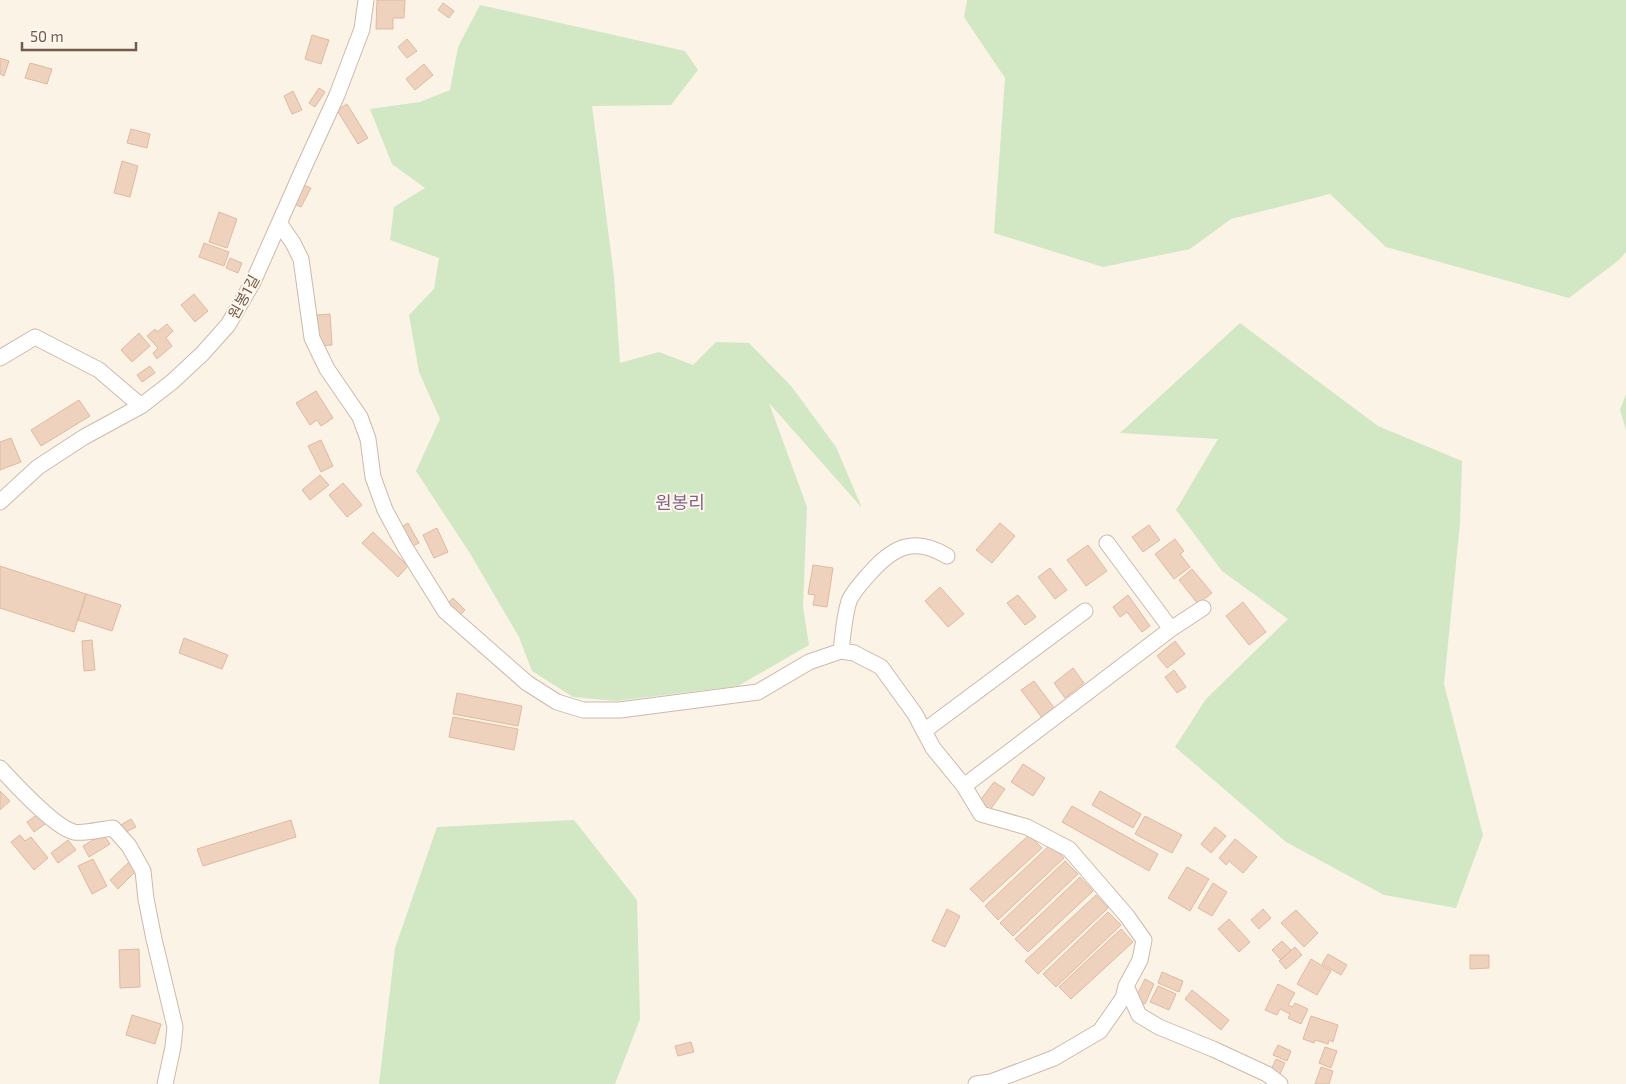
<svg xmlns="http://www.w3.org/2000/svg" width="1626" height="1084" viewBox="0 0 1626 1084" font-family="'Exo 2','Noto Sans KR',sans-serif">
	<rect width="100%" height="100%" fill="#fbf3e5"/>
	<path fill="#d2e7c4" d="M967,0H1626V252L1619,260L1569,298L1386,247L1330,194L1231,219L1190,249L1103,267L994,233L1005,78L964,17Z
		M480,5L685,51L698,70L671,105L592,106L614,276L620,363L659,352L693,365L716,342L749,343L791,386L836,447L862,508L769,403L807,507L803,607L809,645L738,686L616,701L573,697L532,671L519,637L471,555L416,471L440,419L419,372L409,315L434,289L439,258L390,240L394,207L425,188L392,164L370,109L420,102L450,90L458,47Z
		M1240,323L1378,426L1462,461L1460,523L1444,684L1483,835L1456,908L1384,895L1286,842L1175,747L1206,699L1288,619L1222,571L1176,510L1218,439L1120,433Z
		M1626,394V430L1620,410Z
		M574,820L637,900L640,1019L615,1084H379L395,948L437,827Z"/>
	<path fill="#eed2be" stroke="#e0b9a0" d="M377,0H405L404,18H393V29H376Z
		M443,3L454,11L449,18L438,10Z
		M312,35L329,40L321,64L305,59Z
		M407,39L417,51L407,58L398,47Z
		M0,58L9,61L4,76L0,74Z
		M30,63L52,69L47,84L25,78Z
		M424,64L433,75L415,90L406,79Z
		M319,88L325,92L315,107L309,103Z
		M293,91L302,110L292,114L284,96Z
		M347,104L368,138L358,144L337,110Z
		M131,129L150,134L147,148L127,143Z
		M122,161L138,166L130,197L114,193Z
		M301,184L311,188L301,207L292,203Z
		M219,212L237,219L227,248L209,242Z
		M204,243L229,252L224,266L199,257Z
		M230,258L242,263L238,273L226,268Z
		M194,294L208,311L195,322L181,305Z
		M330,314L332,345L320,346L317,315Z
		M167,324L173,331L166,338L172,346L157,359L153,353L158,348L147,336L155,329L157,332Z
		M139,333L150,346L132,362L121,350Z
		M150,366L155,373L142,382L137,375Z
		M316,391L333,418L321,426L317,420L310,425L296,403Z
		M79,400L90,416L41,446L31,430Z
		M11,438L21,462L0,470V442Z
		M321,440L333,466L321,472L308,446Z
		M320,475L329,485L310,500L302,490Z
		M343,483L362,505L347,517L329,495Z
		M408,523L419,543L411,547L400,528Z
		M1000,523L1015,536L992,563L976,550Z
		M1149,525L1160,540L1143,552L1132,537Z
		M437,528L448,552L434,558L423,535Z
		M373,532L408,566L398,577L362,543Z
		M1175,539L1184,551L1180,554L1190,567L1174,579L1155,554Z
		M1088,545L1107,571L1086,586L1067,560Z
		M813,565L833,568L827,607L813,605L815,595L808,594Z
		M0,566L86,594L74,632L0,608Z
		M1050,568L1067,590L1055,599L1038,577Z
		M1192,569L1212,593L1198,604L1179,580Z
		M940,587L964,614L948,627L925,601Z
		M86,594L121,605L112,631L78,620Z
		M1018,595L1036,617L1025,625L1007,603Z
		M1128,595L1150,626L1142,632L1127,612L1120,617L1113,607Z
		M453,598L465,610L460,615L448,603Z
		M1243,602L1266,632L1249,645L1226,616Z
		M184,638L228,655L222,669L179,653Z
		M92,640L95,670L84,671L82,641Z
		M1175,641L1185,654L1167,668L1157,656Z
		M1073,668L1084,683L1065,698L1054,683Z
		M1174,670L1186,687L1177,693L1165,677Z
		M1034,681L1055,709L1043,719L1021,690Z
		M457,693L522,706L518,726L453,714Z
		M453,717L518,729L514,750L449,737Z
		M1023,764L1045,778L1033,796L1011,782Z
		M994,782L1005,789L990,810L979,802Z
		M0,791L10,801L0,810Z
		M1100,791L1141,814L1133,828L1092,805Z
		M1072,806L1158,854L1149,871L1062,822Z
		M38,814L45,824L34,832L27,822Z
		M1145,816L1182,835L1172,853L1135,834Z
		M131,819L136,827L124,833L119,826Z
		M291,820L296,837L203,866L197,849Z
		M1215,827L1226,836L1211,853L1201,844Z
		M103,834L110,844L89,857L83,846Z
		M20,835L25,841L31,837L48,858L34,870L11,842Z
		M1029,835L1042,848L983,902L970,889Z
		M1235,839L1257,857L1243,873L1229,861L1226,865L1219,858Z
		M68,840L76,850L58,863L51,853Z
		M1051,844L1064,858L998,920L985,906Z
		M93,859L107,886L92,894L78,866Z
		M1065,861L1078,874L1013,936L1000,923Z
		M129,862L137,870L118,889L110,880Z
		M1187,867L1209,879L1190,911L1168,898Z
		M1080,877L1093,891L1028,952L1015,939Z
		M1213,883L1227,892L1212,916L1198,908Z
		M1096,895L1108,908L1038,974L1025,961Z
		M947,909L960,916L945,947L932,941Z
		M1263,909L1271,918L1259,929L1251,920Z
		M1296,910L1318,933L1304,947L1281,923Z
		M1108,912L1121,925L1056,987L1043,974Z
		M1229,919L1250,942L1239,952L1218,929Z
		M1121,929L1133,942L1071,999L1059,987Z
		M1282,941L1291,950L1281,960L1272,950Z
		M1295,947L1302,955L1286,969L1279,961Z
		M139,949L140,987L120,988L119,950Z
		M1328,954L1347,965L1341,975L1322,964Z
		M1470,955H1489V968L1470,969Z
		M1311,959L1331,971L1317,995L1297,984Z
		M1162,972L1183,981L1179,992L1158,983Z
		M1145,979L1154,984L1145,1004L1135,999Z
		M1278,984L1295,993L1288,1005L1293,1007L1295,1003L1308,1009L1301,1024L1288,1018L1290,1014L1280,1009L1277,1015L1265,1010Z
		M1158,986L1176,994L1169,1010L1150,1002Z
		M1192,990L1229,1020L1221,1030L1185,999Z
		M132,1015L161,1024L155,1044L126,1035Z
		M1311,1016L1338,1025L1333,1042L1329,1040L1328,1044L1315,1040L1314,1043L1303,1039Z
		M691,1042L694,1052L678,1056L675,1046Z
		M1278,1045L1291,1051L1287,1061L1273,1055Z
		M1325,1047L1337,1051L1331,1068L1319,1063Z
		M1276,1059L1285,1063L1279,1076L1270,1072Z
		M1321,1067L1333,1071L1329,1084H1315Z"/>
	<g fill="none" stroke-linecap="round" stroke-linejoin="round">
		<defs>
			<path id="street" d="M280,224L293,243L301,259L312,338L327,369L360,417L368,439L373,477L385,510L405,547L445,611L527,683L557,702L583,710H620L758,692L809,662L841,651L854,653L881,667L915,714L933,748L964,786L981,814L1027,827L1069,849L1127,916L1144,940L1140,960L1126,986L1123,998L1100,1031L1054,1058L991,1082L976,1084
				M0,358L35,337L99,370L141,406
				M0,502L38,467L84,437L141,406L172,382L202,354L228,325L253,282L304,167L337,95L362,29L366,0
				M1171,629L1203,608
				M841,651C843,635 844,617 849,601C853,591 863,581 870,573C893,547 914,536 947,556
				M924,731L1085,611
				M0,768C15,784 54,827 74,832C83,834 103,829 113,828L129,846L143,871L146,899L154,939L175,1027L173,1047L165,1084
				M964,786L1171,629L1107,543
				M1126,986L1139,1015L1159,1027L1213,1049L1267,1074L1280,1084"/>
		</defs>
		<use href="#street" stroke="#ccbaac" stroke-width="17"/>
		<use href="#street" stroke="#fff" stroke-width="15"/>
	</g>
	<g text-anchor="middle" stroke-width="4" stroke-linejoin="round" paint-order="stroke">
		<g font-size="15" fill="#725a4c" stroke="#fef7eb">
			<text transform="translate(244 297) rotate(-61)" y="5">원봉1길</text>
		</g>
		<g font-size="18" fill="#80648e" stroke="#fef7eb">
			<text x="680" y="509">원봉리</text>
		</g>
	</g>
	<path d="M22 42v8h114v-8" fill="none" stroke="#725a4c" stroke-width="2.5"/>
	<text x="30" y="42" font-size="15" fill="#725a4c" stroke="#fef7eb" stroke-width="4" paint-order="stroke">50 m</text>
</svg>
